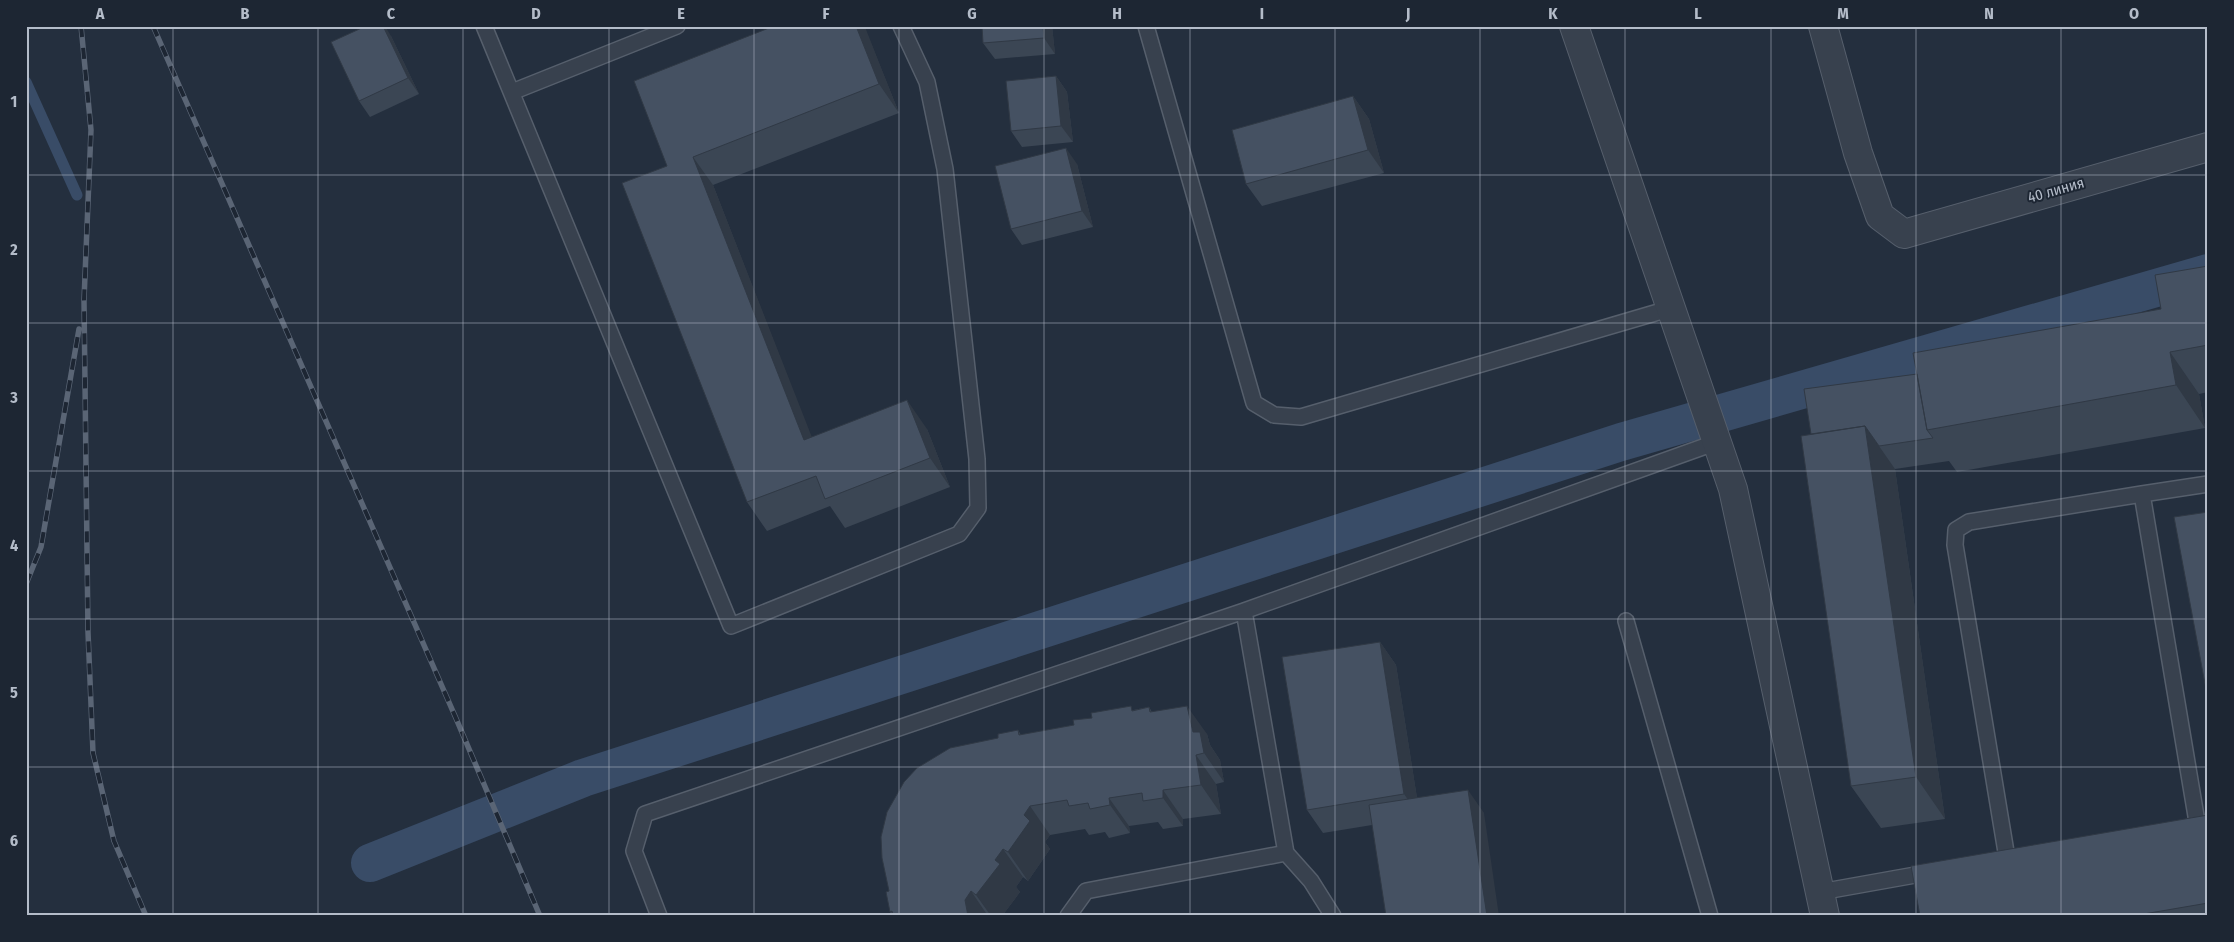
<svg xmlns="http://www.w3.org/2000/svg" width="2234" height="942" viewBox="0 0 2234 942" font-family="'Fira Sans Condensed',sans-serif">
	<rect width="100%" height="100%" fill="#242f3e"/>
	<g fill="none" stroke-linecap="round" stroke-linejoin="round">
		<path stroke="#394c67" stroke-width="11" d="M26,82L77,195"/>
		<path stroke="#394c67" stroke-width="38" d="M370,863L583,778L1621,442L2208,273"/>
		<defs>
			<path id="lane" d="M484,26L731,626L959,534L978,508L977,459L945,169L927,82L901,26
				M1146,26L1254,403L1274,415L1301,417L1672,308
				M512,92L677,26
				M2142,494L2208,484
				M1626,621L1710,916
				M2007,858L1955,545L1956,530L1969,522L2142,494L2197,822
				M1820,892L1932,872
				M659,916L634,851L645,814L1244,611
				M1068,916L1086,891L1286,853
				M1333,916L1311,881L1286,853L1244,611L1717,442"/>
			<path id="street" d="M1574,26L1733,489L1825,916
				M1823,26L1858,153L1880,216L1904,234L2208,147"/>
		</defs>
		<use href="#lane" stroke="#565f6c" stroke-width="18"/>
		<use href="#street" stroke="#565f6c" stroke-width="30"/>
		<use href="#lane" stroke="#38414e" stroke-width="15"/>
		<use href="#street" stroke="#38414e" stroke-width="28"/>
		<defs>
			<path id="rail" d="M81,26L91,130L84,300L88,632L93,753L114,841L146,916
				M153,26L455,716L540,916
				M26,584L41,547L79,329"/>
		</defs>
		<use href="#rail" stroke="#5a6575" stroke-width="5.5"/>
		<use href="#rail" stroke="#1d2633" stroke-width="4" stroke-dasharray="11" stroke-linecap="butt"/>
	</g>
	<path fill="#3b4654" d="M774,26H864L899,113L713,185L811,437L927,429L950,487L845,528L830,506L767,531L747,502L667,166Z
		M1052,26L1055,54L995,59L983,43Z
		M391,36L419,94L370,117L359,101Z
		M1056,76L1067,92L1073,142L1022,147L1011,131Z
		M1353,96L1369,119L1384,173L1262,206L1246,184Z
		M1077,164L1093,227L1022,245L1011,229Z
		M2208,266V392L2199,394L2205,428L1957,472L1949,461L1895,469L1945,819L1881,828L1851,786L1811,434L1917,374L2161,309Z
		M1380,642L1396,665L1417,798L1484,813L1372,825L1323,833L1307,810Z
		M1149,707L1152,712L1207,734L1210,745L1220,760L1224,782L1216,784L1221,814L1183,819V826L1163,829L1158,822L1129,826L1130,833L1109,838L1105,832L1089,835L1085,829L1050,835L1045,842L1050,849L1028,881L1023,877L1016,887L1020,892L1002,916H892L890,912L889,891L998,738L1018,730L1021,735L1074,725L1092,718Z
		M2208,815V916H1920Z"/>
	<path fill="#303945" d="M383,26H385L391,36L419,94L408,78Z
		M856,26H864L865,27L899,113L879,84Z
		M1043,26H1052L1055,54L1044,38Z
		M1056,76L1067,92L1073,142L1061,126Z
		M1353,96L1369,119L1384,173L1368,150Z
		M1066,148L1077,164L1093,227L1082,211Z
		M693,157L713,185L824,468L804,440Z
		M2170,352L2199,394L2205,428L2176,385Z
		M907,400L927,429L950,487L930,458Z
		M1865,426L1895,469L1945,819L1916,777Z
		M1380,642L1396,665L1420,817L1404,794Z
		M1187,706L1207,734L1210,745L1220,760L1224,782L1204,753L1193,732Z
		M1196,755L1216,784L1221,814L1201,785Z
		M1163,790L1183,819V826L1163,798Z
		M1468,790L1484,813L1499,916H1487Z
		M1109,798L1129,826L1130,833L1110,805Z
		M1030,806L1050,835L1045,842L1050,849L1028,881L1008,852L1024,815Z
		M1003,849L1023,877L1016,887L1020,892L1002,916H991L976,895L995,860Z
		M971,891L988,916H968L965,900Z"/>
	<path fill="#455162" stroke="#303945" d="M366,26H383L408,78L359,101L331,42Z
		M774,26H856L879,84L693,157L804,440L907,400L930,458L825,499L816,476L747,502L622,183L667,166L634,81Z
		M982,26H1043L1044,38L983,43Z
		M1056,76L1061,126L1011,131L1006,81Z
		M1353,96L1368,150L1246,184L1232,130Z
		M1066,148L1082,211L1011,229L995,166Z
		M2208,266V345L2170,352L2176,385L1927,430L1913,353L2161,309L2155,275Z
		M1917,374L1927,430L1933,438L1879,446L1865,426L1811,434L1804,389Z
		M1865,426L1916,777L1851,786L1801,436Z
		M2208,512V700L2174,517Z
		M1380,642L1404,794L1307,810L1282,657Z
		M1131,706L1132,711L1149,707L1150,712L1187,706L1193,732H1200L1204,753L1196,755L1201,785L1163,790V798L1143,801L1142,793L1109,798L1110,805L1090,809L1088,803L1069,806L1067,800L1030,806L1024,815L1030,821L1008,852L1003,849L995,860L1000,864L976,895L971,891L965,900L968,916H893L892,911L890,912L886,892L889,891L882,858L881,837L887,812L904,782L917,768L950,748L998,738V734L1018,730L1019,735L1074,725L1073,720L1092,718L1091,713Z
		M1468,790L1487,916H1386L1369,805Z
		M2208,815V903L2132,916H1920L1911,866Z"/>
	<path fill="none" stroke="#b4bcc9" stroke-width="1" stroke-opacity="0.55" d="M173,26V916M318,26V916M463,26V916M609,26V916M754,26V916M899,26V916M1044,26V916M1190,26V916M1335,26V916M1480,26V916M1625,26V916M1771,26V916M1916,26V916M2061,26V916M26,175H2208M26,323H2208M26,471H2208M26,619H2208M26,767H2208"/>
	<g text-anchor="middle" stroke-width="4" stroke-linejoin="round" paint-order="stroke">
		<g font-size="15" fill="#b4bcc9" stroke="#1d2633">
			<text transform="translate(2056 190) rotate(-16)" y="5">40 линия</text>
		</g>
	</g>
	<rect width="2234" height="942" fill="none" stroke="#1d2633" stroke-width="55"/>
	<rect x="28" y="28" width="2178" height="886" fill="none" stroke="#b4bcc9" stroke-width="2"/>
	<g font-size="16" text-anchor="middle" font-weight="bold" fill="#b4bcc9">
		<text x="100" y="19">A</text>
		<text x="245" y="19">B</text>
		<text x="391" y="19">C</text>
		<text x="536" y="19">D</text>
		<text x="681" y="19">E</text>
		<text x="826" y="19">F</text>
		<text x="972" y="19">G</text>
		<text x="1117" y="19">H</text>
		<text x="1262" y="19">I</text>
		<text x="1408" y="19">J</text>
		<text x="1553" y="19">K</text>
		<text x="1698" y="19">L</text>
		<text x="1843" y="19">M</text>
		<text x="1989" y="19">N</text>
		<text x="2134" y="19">O</text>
		<text x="14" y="107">1</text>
		<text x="14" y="255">2</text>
		<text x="14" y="403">3</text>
		<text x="14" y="551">4</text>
		<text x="14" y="698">5</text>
		<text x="14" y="846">6</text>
	</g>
</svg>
